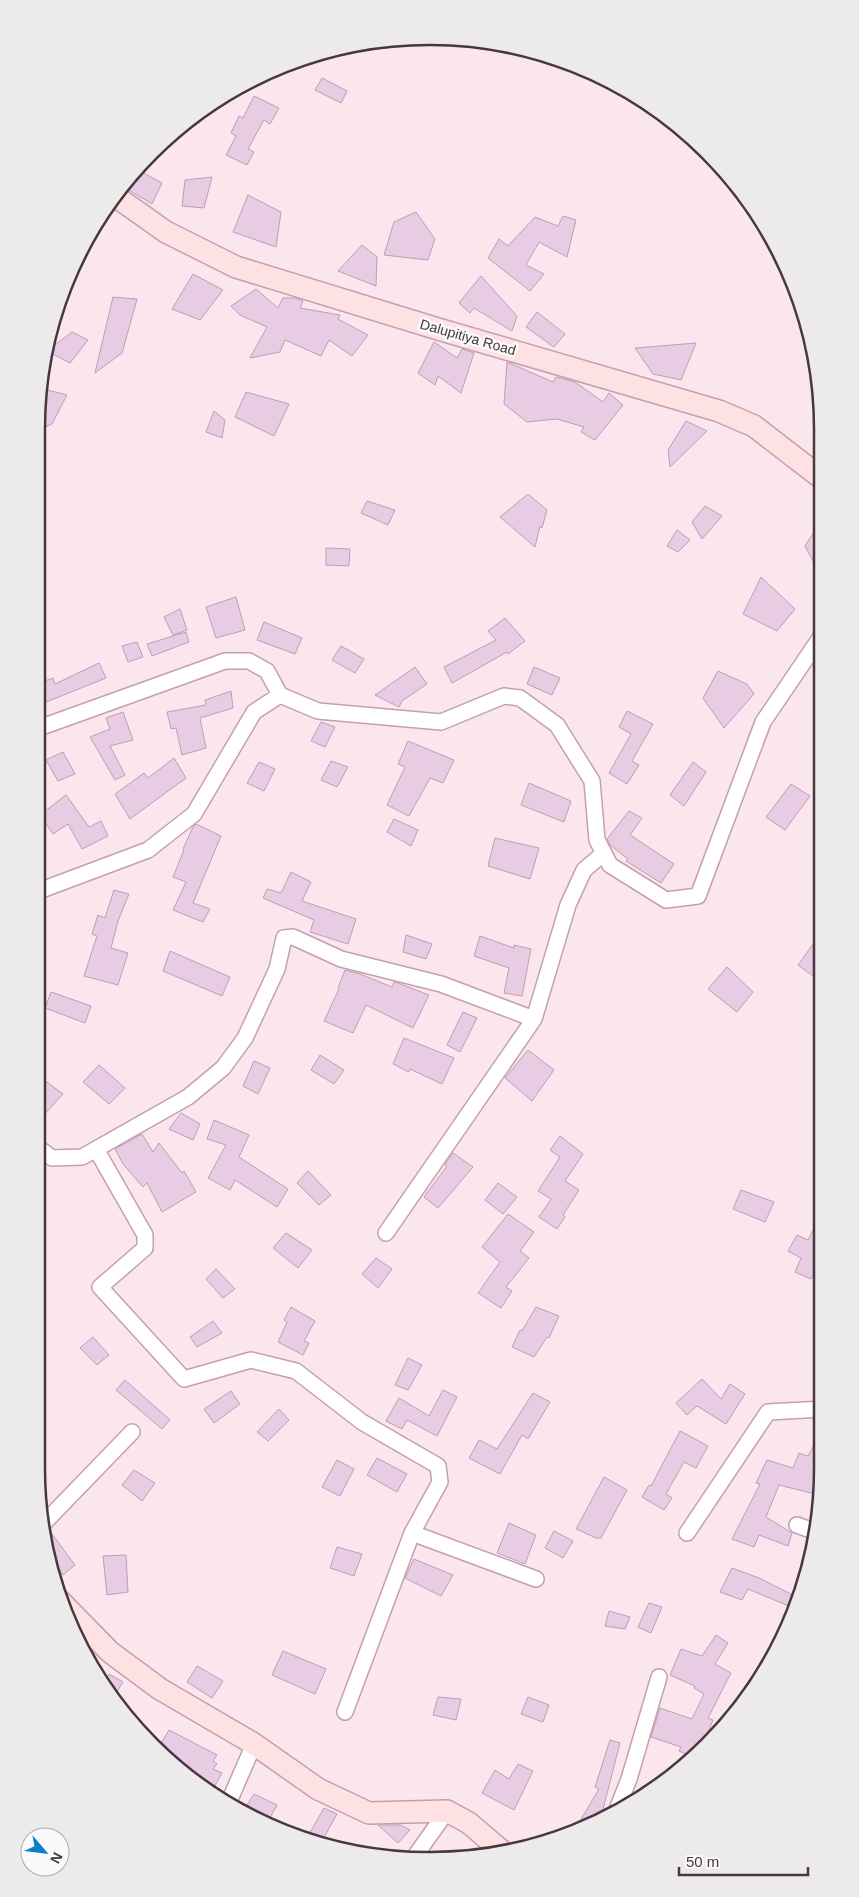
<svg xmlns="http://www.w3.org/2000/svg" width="859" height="1897" viewBox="0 0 859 1897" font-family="Arial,sans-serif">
	<rect width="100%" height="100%" fill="#fce6ee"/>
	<path fill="#e8cce4" stroke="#ba9fb5" d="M322,78L347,91L341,103L315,90Z
		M254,96L279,108L270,124L264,120L248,149L254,152L247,165L226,155L236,136L231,133L239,116L243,118Z
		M138,170L162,183L152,204L127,189Z
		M212,177L204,208L182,206L185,180Z
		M248,195L281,212L276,247L233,232Z
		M416,212L435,239L428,260L384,255L394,222Z
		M563,216L576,220L567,257L539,242L526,265L544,274L530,291L488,258L499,239L508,246L535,217L558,226Z
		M362,245L377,257L376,286L338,271Z
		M193,274L223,290L200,320L172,309Z
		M481,276L517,316L512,331L474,308L470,313L459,303Z
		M256,289L278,308L283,298H295L303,301L300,308L340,315L338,319L368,335L352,356L329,340L321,356L285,340L280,352L250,358L267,327L240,315L231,306Z
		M113,297L137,299L122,353L95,373Z
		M537,312L565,334L554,347L526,327Z
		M72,332L88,340L70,363L47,351Z
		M434,342L457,358L462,349L474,353L461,393L438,376L435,385L418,373Z
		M696,343L681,380L653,374L635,348Z
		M507,362L553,382L556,377L575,382L603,402L609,393L623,405L595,440L581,432L584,427L557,419L527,422L504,404Z
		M40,388L67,395L52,424L36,431Z
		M246,392L289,404L274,436L235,417Z
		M214,411L225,420L222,438L206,432Z
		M686,421L707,431L670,467L668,450Z
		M528,494L547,510L542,528L540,526L535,547L500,517Z
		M367,501L395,510L388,525L361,513Z
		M705,506L722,516L702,539L692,522Z
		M820,523V574L805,546Z
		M677,530L690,540L678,552L667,546Z
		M326,548L350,549L349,566L326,565Z
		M761,577L795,609L777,631L743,614Z
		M236,597L245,630L216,638L206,607Z
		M180,609L187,630L173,635L164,617Z
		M505,618L525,641L508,654L507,652L452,683L444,667L496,640L488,631Z
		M264,622L302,638L295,654L257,640Z
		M186,632L189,642L152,656L147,644Z
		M137,642L143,657L128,662L122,646Z
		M341,646L364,659L355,673L332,660Z
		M99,663L106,678L36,706V684L53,678L55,684Z
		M415,667L427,684L402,701L399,707L375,695Z
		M534,667L560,678L552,695L527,684Z
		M718,671L747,684L754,694L724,728L703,698Z
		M231,691L233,708L200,718L206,748L182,755L176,728L171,729L167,712L206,705L205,700Z
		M627,711L653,724L632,761L639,765L627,784L609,773L631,734L619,727Z
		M123,712L133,740L110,746L125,775L115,780L90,737L110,729L106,718Z
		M321,722L335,727L325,747L311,741Z
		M408,741L454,760L443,783L430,778L409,816L387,805L405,767L398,764Z
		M63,752L75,774L58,781L46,760Z
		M174,758L186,778L130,819L115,794L144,773L148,778Z
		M331,761L348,767L337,787L321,780Z
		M259,762L275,769L264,791L247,783Z
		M693,762L706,772L684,806L670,795Z
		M529,783L571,801L564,822L521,805Z
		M791,784L810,796L785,830L766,817Z
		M66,795L89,827L101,821L108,836L82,849L68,824L53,834L40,815Z
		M629,811L642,818L630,835L674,864L661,883L626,861L628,859L610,845L607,839Z
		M394,819L418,830L411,846L387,832Z
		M196,824L221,836L193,903L210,909L203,922L173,910L186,882L173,877L184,850L183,849L193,827Z
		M495,838L539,848L530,879L488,866Z
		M291,872L311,882L302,901L356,919L348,944L310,932L314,920L263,898L267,889L281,893Z
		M114,890L129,894L118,921L111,948L128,953L118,985L84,976L97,936L92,934L98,915L105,918Z
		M821,933V982L798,965Z
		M406,935L432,944L426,959L403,952Z
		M480,936L514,948V945L531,949L522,996L504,993L509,968L474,956Z
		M170,951L230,977L222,996L163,971Z
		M727,967L753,992L737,1012L708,989Z
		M345,970L360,974L392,987L394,982L398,983L429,995L413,1028L366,1005L353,1033L324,1021L339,989L338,988Z
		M51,992L91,1006L85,1023L45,1008Z
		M463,1012L477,1018L460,1052L447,1045Z
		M404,1038L454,1058L442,1084L410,1069L409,1072L393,1064Z
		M528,1050L554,1070L532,1101L505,1078Z
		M320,1055L344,1070L334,1084L311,1070Z
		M254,1061L270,1068L258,1094L243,1086Z
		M99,1065L125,1088L109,1104L83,1082Z
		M36,1074L63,1094L44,1115L36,1109Z
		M181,1113L200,1124L193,1140L169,1129Z
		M214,1120L249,1135L239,1157L288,1189L277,1207L235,1180L230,1190L208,1178L226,1145L207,1139Z
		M142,1134L153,1152L159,1143L182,1173L184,1171L196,1192L162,1212L147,1183L143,1187L123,1164L115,1149Z
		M560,1136L583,1154L565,1181L579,1190L563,1215L565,1217L557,1229L539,1217L551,1199L538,1191L560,1157L550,1150Z
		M453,1153L473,1167L438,1208L424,1197L447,1166L445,1165Z
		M308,1171L331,1195L319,1205L297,1183Z
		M498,1183L517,1197L503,1214L485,1200Z
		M741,1190L774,1202L765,1222L733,1209Z
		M822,1213V1268L818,1266L811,1279L795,1272L801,1258L788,1251L797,1235L808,1240Z
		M508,1214L534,1232L520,1251L529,1258L506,1287L512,1291L501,1308L478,1293L500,1262L482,1247Z
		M286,1233L312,1250L298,1268L273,1248Z
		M376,1258L392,1269L378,1288L362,1274Z
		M216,1269L235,1289L223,1298L206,1279Z
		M291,1307L315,1321L304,1341L309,1343L303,1355L278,1342L287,1322L284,1320Z
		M536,1307L559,1316L549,1338L547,1337L534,1357L512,1347L520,1330L522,1331Z
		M213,1321L222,1333L197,1347L190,1337Z
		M93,1337L109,1355L97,1365L80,1348Z
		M408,1358L422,1365L408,1390L395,1385Z
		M702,1379L721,1399L730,1384L745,1394L726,1424L697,1406L687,1415L676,1403Z
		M125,1380L170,1420L162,1429L116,1390Z
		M443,1390L457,1397L437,1436L407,1420L402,1429L386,1421L399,1398L429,1416Z
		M231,1391L240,1404L214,1423L204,1409Z
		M533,1393L550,1402L528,1439L522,1435L500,1474L469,1458L479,1440L497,1449Z
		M279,1409L289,1420L268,1441L257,1432Z
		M823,1429V1468L819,1495L779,1485L766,1517L792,1533L788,1546L759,1535L754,1547L732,1539L760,1484L756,1483L767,1460L793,1468L799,1453L808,1456Z
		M680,1431L708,1446L696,1468L684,1462L666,1494L672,1498L664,1510L642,1497L649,1485L651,1486Z
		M377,1458L407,1474L397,1492L367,1475Z
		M337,1460L354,1469L340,1496L322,1487Z
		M134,1470L155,1483L142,1501L122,1485Z
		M604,1477L627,1490L601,1538H596L576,1529Z
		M509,1523L536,1535L525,1564L497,1553Z
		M49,1530L75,1565L63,1575L52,1560L47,1531Z
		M554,1531L573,1541L563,1558L545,1548Z
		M337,1547L362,1554L354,1576L330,1568Z
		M126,1555L128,1592L107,1595L103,1556Z
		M414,1559L453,1575L441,1596L405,1578Z
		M732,1568L759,1578L799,1598L796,1609L748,1589L742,1600L720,1592Z
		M649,1603L662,1607L651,1633L638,1627Z
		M609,1611L630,1617L625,1629L605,1626Z
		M716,1635L728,1643L715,1664L731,1673L708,1718L713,1720L702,1746L690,1756L679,1751L681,1747L651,1737L660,1708L692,1719L704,1694L694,1688L695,1686L670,1675L681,1649L702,1656Z
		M283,1651L326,1669L315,1694L272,1675Z
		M197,1666L223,1681L212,1698L187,1682Z
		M109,1674L123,1682L113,1698L103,1684Z
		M438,1697L461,1699L456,1720L433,1715Z
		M528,1697L549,1705L543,1722L521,1714Z
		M169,1730L217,1755L213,1761L217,1764L213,1769L222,1773L212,1791L159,1747Z
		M610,1740L620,1743L601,1817L577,1826L599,1789L595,1787Z
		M518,1764L533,1771L514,1810L482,1793L495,1770L509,1779Z
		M254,1794L277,1805L270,1818L247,1805Z
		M324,1808L337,1814L322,1841L308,1836Z
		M378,1825H400L410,1830L398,1843Z"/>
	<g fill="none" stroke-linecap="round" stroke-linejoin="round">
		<defs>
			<path id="street" d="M36,729L225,661H249L267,671L280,695L318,711L441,722L504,696L520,698L557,725L592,781L597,840L610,865L666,900L698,896L763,722L820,638
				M36,892L148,850L194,814L254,712L280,695
				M36,1146L52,1158L82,1157L188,1097L223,1068L245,1038L277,969L284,938L293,937L341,959L441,984L534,1019
				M96,1149L145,1235V1248L100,1287L184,1379L251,1360L296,1371L362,1422L438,1466L440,1482L412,1533L345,1712
				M386,1233L534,1019L568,905L584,870L604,853
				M45,1522L132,1432
				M797,1525L816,1532
				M412,1533L536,1579
				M687,1533L768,1412L823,1409
				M228,1804L254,1744
				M616,1812L629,1779L659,1677
				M413,1859L447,1811"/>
			<path id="secondary" d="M115,196L166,232L236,267L438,329L719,411L754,426L820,477
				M60,1601L110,1652L160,1689L254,1744L318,1789L369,1813L447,1811L469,1823L504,1853"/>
		</defs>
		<use href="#street" stroke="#c3a0ad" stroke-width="18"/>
		<use href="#secondary" stroke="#c3a0ad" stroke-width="24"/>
		<use href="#street" stroke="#fff" stroke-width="15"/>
		<use href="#secondary" stroke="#fde1e3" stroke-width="21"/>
	</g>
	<g text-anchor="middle" stroke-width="5" stroke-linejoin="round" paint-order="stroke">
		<g font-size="14" fill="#47383e" stroke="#fafafa">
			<text transform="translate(468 337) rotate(16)" y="5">Dalupitiya Road</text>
		</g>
	</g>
	<path d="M0 0H859V1897H0ZM429 45H430A384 384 0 0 1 814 429V1468A384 384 0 0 1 430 1852H429A384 384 0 0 1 45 1468V429A384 384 0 0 1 429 45Z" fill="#eceaeb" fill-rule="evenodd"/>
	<path fill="none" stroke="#47383e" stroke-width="2.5" d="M429 45H430A384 384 0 0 1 814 429V1468A384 384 0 0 1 430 1852H429A384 384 0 0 1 45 1468V429A384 384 0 0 1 429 45Z"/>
	<g transform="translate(45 1852) rotate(118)"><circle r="24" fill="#fafafa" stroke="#b2acaf"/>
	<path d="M0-4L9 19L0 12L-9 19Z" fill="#0b7fc8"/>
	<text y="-8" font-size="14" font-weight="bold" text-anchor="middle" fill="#47383e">N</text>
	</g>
	<path d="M679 1867v8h129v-8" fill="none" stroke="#47383e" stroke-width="2.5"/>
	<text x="686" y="1867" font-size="15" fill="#47383e" stroke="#fafafa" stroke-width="4" paint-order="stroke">50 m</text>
</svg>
